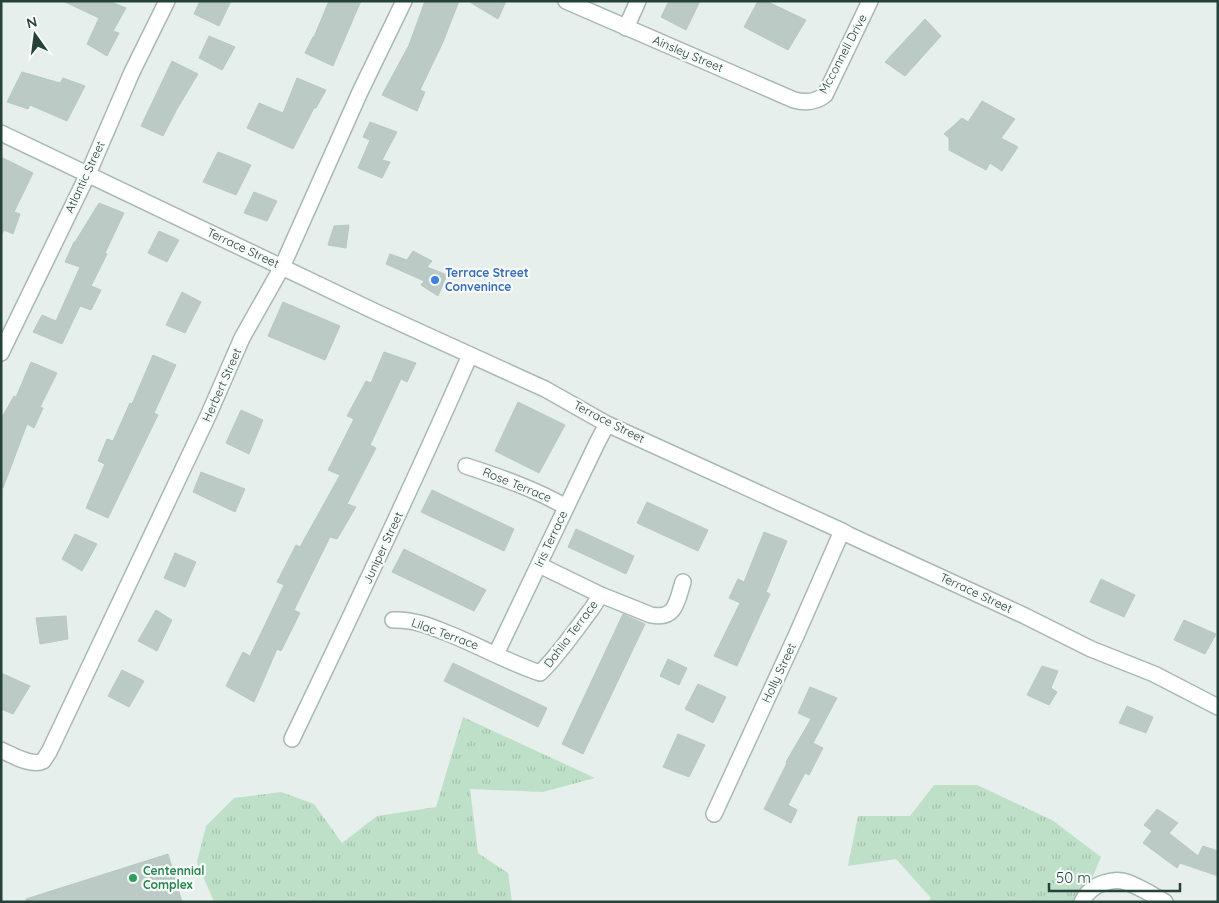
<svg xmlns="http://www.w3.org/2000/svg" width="1219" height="903" viewBox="0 0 1219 903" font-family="Quicksand,sans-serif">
	<defs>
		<pattern id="grass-tufts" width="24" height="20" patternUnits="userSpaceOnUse" patternTransform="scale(1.25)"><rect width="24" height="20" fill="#bfe0c8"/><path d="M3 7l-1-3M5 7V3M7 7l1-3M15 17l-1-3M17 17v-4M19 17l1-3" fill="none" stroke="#a4c1ad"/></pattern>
	</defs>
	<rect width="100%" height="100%" fill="#e6efeb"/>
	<path fill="url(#grass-tufts)" d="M463,717L595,778L543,792L470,789L478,853L508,873L512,902H214L197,862L206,826L234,798L281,792L314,804L342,843L377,816L436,807Z
		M934,785H977L1052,820L1101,857L1082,902H928L931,898L896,859L848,866L858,816H910Z"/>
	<path fill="#bbcac4" stroke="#b8c9c2" d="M63,1H109L126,8L113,31L119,33L107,56L87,44L99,18Z
		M200,1H231L219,26L194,14Z
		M329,1H361L354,17L333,66L305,53L313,37H314Z
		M425,1H459L443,42L420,90L425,92L417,111L382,95L409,45Z
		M468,1H506L498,19Z
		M669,1H700L686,30L661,17Z
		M758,1H766L806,20L788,50L744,27Z
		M925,19L941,36L905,76L885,62Z
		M209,36L235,47L222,70L199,58Z
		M172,61L198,74L177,109L163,136L141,126Z
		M22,72L60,83L63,78L85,86L67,121L30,105L28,109L7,102Z
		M297,78L326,90L316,108H314L293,149L247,128L259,103L283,113Z
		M982,101L1015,119L1001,138L1018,147L1002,171L990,163L986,170L949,150V138L944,134L962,118L968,122Z
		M370,122L397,132L382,160L390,162L382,178L358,168L370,140L363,137Z
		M218,152L251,165L236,195L203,182Z
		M1,157L33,173L14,212L20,214L13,234L4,230L1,236Z
		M254,192L277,201L267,221L244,213Z
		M99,203L124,213L105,253L107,254L91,286L101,290L91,310L80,306L62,344L33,332L42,315L56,321L80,267L65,262L74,242H75Z
		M349,225L346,248L328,245L334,226Z
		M159,231L179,240L167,262L148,253Z
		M413,251L432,261L427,267L447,275L438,296L421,285L424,281L386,264L390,254L407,260Z
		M182,292L201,302L185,333L166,325Z
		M283,302L340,326L325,360L268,336Z
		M384,352L416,363L407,382L401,379L370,445L376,448L347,504L356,507L337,539L330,537L294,610L300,613L281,651L277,649L254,702L226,686L243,652L250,656L284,585L277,582L296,545L300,547L340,475L328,470L354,419L347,416L366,381L371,383Z
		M153,355L176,365L154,413L158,415L108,518L86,508L105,464L98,461L107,439L113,441L130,403L132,404Z
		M31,362L57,373L40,407L43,408L34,428L27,424L3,488H1V419L14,396L16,397Z
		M518,402L565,425L539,473L495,451Z
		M241,410L263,420L249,454L226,443Z
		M201,472L245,489L235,512L193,492Z
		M432,490L514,529L504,551L421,512Z
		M647,502L708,530L698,551L637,523Z
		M576,529L634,556L626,574L568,547Z
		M764,532L787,541L766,592L770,594L737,666L714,656L740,603L729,598L738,579L744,582Z
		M75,534L97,544L82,571L62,559Z
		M404,549L486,590L474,611L392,572Z
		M175,553L196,562L185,587L164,578Z
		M1101,579L1135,595L1124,617L1090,602Z
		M156,610L172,620L157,651L138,641Z
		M623,614L645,624L583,754L562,744Z
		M66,616L68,639L40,644L36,618Z
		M1184,620L1216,634L1205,654L1174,640Z
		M668,659L687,668L679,685L660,676Z
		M453,663L547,708L538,727L444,681Z
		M1042,666L1058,671L1051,688L1057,692L1049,705L1027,695Z
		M122,670L144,681L129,707L108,696Z
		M1,673L30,686L13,714L1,709Z
		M698,684L726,697L713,723L685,709Z
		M810,687L837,698L813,743L823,748L809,775L805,773L788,805L797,810L791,823L764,809L787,763L786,762L811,719L798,713Z
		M1127,706L1153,717L1146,733L1119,723Z
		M678,734L705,745L689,777L663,767Z
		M1157,809L1178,823L1169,833L1198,856L1203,846L1218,851V876L1180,863L1177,868L1143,843L1152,831L1144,825Z
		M168,854L182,902H26V899Z"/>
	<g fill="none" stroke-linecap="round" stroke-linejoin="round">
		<defs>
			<path id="minor" d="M566,1L794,100C805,103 816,102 825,95L870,1
				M626,28L638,1
				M1,133L376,312L545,389L607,424L842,531L849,535L1025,616L1091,649L1154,674L1218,707
				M1,353L88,174L132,72L167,1
				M466,466C500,477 535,489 566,507
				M539,565L601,595L651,615C676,620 677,601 683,582
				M393,620C414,619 432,627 452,635C481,647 510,663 540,673C557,657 575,631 590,611C594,606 597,600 601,595
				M496,654L597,443L607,424
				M292,739C353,612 413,485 470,355
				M1,750C12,755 32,767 43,761L49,752L208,416L242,338L282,267L360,92L404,1
				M714,814L796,636L842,531
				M1082,902C1084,899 1086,894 1089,892C1096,884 1112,879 1122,881C1134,883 1154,896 1165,902"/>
		</defs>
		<use href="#minor" stroke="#a8b8b2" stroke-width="18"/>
		<use href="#minor" stroke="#fff" stroke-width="15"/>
	</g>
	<circle fill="#3f7fe0" stroke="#f7fbf9" stroke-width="2" cx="435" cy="280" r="5"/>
	<circle fill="#2e9e5b" stroke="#f7fbf9" stroke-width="2" cx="133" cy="878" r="5"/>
	<g text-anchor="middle" stroke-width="4.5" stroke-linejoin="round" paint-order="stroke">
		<g font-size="12" fill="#24423a" stroke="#f7fbf9">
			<text transform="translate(688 54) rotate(23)" y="4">Ainsley Street</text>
			<text transform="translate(843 54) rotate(-62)" y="4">Mcconnell Drive</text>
			<text transform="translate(85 177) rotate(-65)" y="4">Atlantic Street</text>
			<text transform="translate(243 248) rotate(25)" y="4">Terrace Street</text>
			<text transform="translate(222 385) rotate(-66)" y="4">Herbert Street</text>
			<text transform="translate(609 422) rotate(27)" y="4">Terrace Street</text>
			<text transform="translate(517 485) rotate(22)" y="4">Rose Terrace</text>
			<text transform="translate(551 539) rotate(-65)" y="4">Iris Terrace</text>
			<text transform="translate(383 548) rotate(-65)" y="4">Juniper Street</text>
			<text transform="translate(976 593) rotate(25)" y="4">Terrace Street</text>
			<text transform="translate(445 634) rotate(20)" y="4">Lilac Terrace</text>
			<text transform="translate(571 634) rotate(-53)" y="4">Dahlia Terrace</text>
			<text transform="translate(779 673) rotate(-65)" y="4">Holly Street</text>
		</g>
		<g font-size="12" font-weight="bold" fill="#366cbe" stroke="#f7fbf9" text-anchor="start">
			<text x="445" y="277">Terrace Street<tspan x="445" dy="14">Convenince</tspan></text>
		</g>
		<g font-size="12" font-weight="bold" fill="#27864d" stroke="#f7fbf9" text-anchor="start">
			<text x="143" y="875">Centennial<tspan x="143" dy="14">Complex</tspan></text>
		</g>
	</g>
	<rect width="1219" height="903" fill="none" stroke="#24423a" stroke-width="5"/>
	<g transform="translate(35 35) rotate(346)" stroke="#f7fbf9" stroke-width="4" paint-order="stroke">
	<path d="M0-4L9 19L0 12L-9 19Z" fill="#24423a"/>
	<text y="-8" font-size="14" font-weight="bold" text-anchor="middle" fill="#24423a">N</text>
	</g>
	<path d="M1049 883v8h131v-8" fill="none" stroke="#24423a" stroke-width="2.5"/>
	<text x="1056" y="883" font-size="15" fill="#24423a" stroke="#f7fbf9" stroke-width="4" paint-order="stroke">50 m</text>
</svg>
